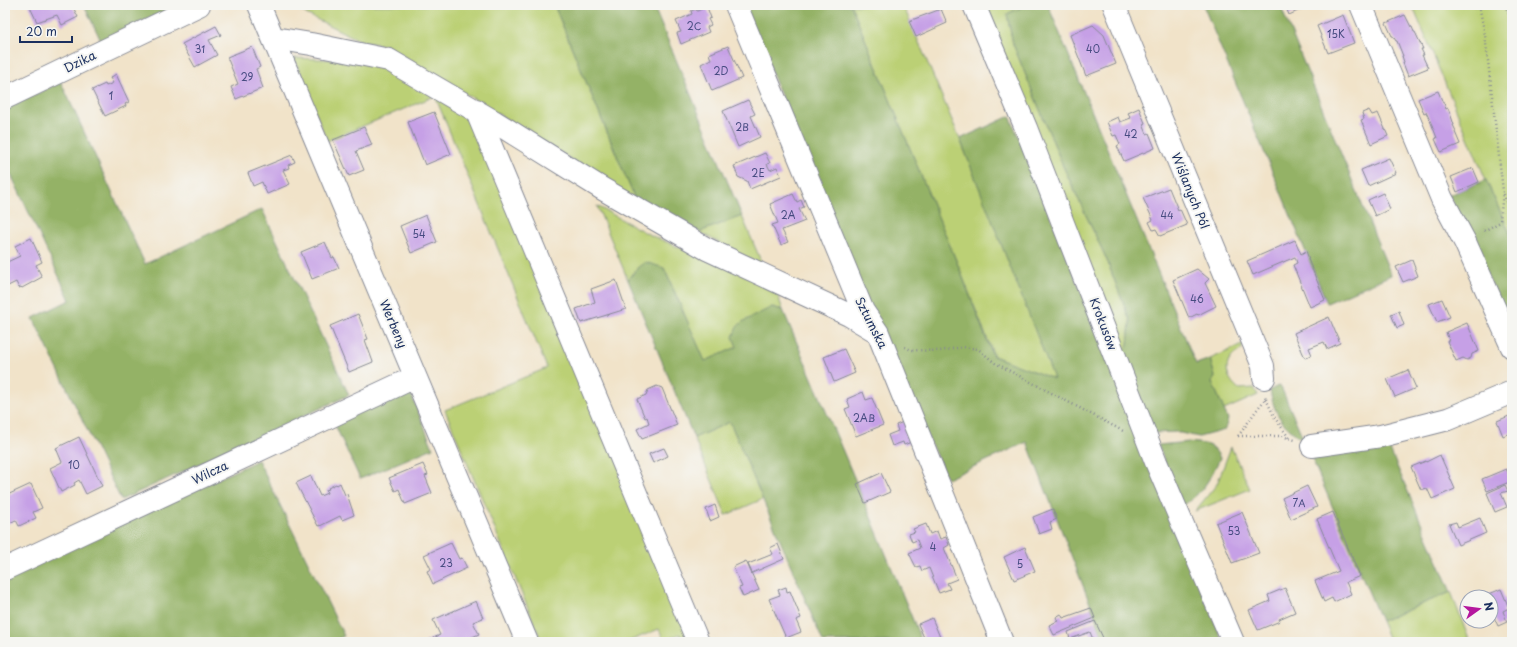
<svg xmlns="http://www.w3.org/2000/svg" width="1517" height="647" viewBox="0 0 1517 647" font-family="'Playpen Sans',sans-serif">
	<rect width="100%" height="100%" fill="#f6f6f2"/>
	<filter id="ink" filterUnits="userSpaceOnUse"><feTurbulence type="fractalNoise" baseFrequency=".025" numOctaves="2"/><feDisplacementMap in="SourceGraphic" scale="8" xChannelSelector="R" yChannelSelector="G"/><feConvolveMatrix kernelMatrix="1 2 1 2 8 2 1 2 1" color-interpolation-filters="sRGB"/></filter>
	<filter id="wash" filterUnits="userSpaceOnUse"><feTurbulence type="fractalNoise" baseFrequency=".012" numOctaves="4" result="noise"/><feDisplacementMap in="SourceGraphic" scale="16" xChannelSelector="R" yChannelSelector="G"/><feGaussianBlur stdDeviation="0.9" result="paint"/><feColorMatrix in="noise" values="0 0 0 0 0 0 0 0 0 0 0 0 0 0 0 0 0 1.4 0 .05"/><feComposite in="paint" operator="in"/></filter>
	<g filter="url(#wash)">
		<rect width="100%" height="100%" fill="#f1e3c9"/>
		<path fill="#bbd074" stroke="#6b8069" d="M292,5H554L635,199L471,97L385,45L363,42L308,15Z
			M851,5H903L960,139L1055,380L994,356L960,270Z
			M979,5H1026L1007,14L1013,44L1063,166L1106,258L1130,321L1128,346L1120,354Z
			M1412,5H1512V238L1486,180Z
			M294,58L346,60L403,72L478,127L695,642H683L680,634L664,641L659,629L627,642H542L445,410L547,368L435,96L327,141Z
			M597,206L650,235L775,288L783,310L772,307L737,347L705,362L664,268H637L628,280Z
			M742,216L763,266L699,232Z
			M1244,344C1240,354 1236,351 1231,358C1222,369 1230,382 1239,389L1254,388L1258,395L1224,410L1212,382L1215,377L1210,359Z
			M730,422L763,499L726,515L694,438Z
			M1231,447L1250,489L1195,511L1217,484Z
			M1451,592L1470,642H1390L1381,621Z"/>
		<path fill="#94b266" stroke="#587062" d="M84,5H178L101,41Z
			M554,5H653L742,216L699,232L635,199Z
			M744,5H851L960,270L993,356L1054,379L960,139L1010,116L1223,642H1105L1027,442L947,479L867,305Z
			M1026,5H1048L1196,364L1210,359L1215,377L1212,382L1228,419L1225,430L1199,437L1176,432L1153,433L1120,354L1128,346L1130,321L1106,258L1063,166L1013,44L1007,14Z
			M1203,5H1280L1391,275L1327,303Z
			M61,82L145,264L262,209L349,395L121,500L33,318L70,300L5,162V109Z
			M1486,180L1512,238V327L1449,195Z
			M645,262L664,268L705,361L737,347L733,337L737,327L742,322L772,307L783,310L865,503L922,642H823L730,422L694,438L628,280L637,268Z
			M1280,385L1304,440C1283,427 1274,414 1270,390Z
			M408,387L433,448L360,479L334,423Z
			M1189,442C1204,444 1212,442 1220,458C1210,479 1203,493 1182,506L1158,445Z
			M1387,443L1451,592L1381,621L1310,454Z
			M258,460L344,636L331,642H5V579Z"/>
		<g id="blocks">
			<path fill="#c6a0e6" d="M29,5H72L78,17L62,25L57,15L37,22Z
				M1285,5H1311L1289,15Z
				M707,7L711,18L708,19L711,25L707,27L709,32L681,44L677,33L681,32L676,21L692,14L691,11L696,9L697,11Z
				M941,9L947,23L916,37L909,21Z
				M1343,15L1354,43L1328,53L1317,26Z
				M1405,15L1411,27H1412L1414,32H1415L1423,49H1421L1424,55H1422L1428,68L1408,76L1403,63L1404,62L1402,56H1403L1397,41H1396L1393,36H1392L1386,23Z
				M1093,25L1104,35L1116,64L1086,76L1070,35Z
				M216,26L221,35L209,40L217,55L195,67L182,44Z
				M728,46L742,78L712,91L701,64L711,59L709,54Z
				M252,47L260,67L256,69L263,88L236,99L231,87L238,84L227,57Z
				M116,74L129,102L125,104L126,106L105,116L92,90L105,84L106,86L113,83L110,78Z
				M1438,91L1443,103H1444L1446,109L1448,108L1451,116L1454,125H1453L1456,131L1455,132L1460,144L1441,152L1435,139L1437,138L1432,125L1426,112L1424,113L1418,99Z
				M748,100L755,114L751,116L760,137L738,147L723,111Z
				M1139,108L1145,123L1143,124L1147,134L1149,133L1155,148L1124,161L1117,146L1120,144L1116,135L1113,136L1107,122L1118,117L1120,122L1131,118L1128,113Z
				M1369,110L1372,115L1378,113L1388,136L1371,144L1361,120L1364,119L1362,113Z
				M434,112L451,154L425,165L408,122Z
				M364,127L372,145L356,151L364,170L349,176L333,140Z
				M765,153L770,163L767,164L770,170L777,167L781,176L750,189L747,181L738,177L734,166Z
				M292,155L295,162L288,165L289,168L283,170L290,184L267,194L262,182L253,186L248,173Z
				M1389,158L1396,173L1368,186L1361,170Z
				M1473,168L1479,182L1457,192L1451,177Z
				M1169,188L1178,210L1180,209L1187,225L1160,236L1156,229L1153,230L1149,222L1153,220L1143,198Z
				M1383,193L1390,209L1375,216L1368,200Z
				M793,194L797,202L801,200L804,207L799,209L805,221L782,230L788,242L781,245L772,225L778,223L770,204Z
				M426,215L437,242L411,253L400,226Z
				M31,238L42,262L36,265L42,277L22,288L21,287L19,288L16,282L8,286L7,283L5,282V263L20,256L15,246Z
				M1295,240L1301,254L1306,251L1309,259H1308L1325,300L1310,307L1293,265L1297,263L1295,257L1253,275L1247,261Z
				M325,242L332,258L334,257L339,268L312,279L301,252Z
				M1412,260L1418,276L1403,282L1396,267Z
				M1197,269L1209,279L1205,283L1216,306L1198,315L1197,314L1189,318L1173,280Z
				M616,280L626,309L581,323L576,309L595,302L591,289Z
				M1442,299L1450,317L1437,322L1429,304Z
				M1399,311L1404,325L1397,328L1391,314Z
				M358,314L368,339L365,340L373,362L349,372L330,326Z
				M1329,317L1340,343L1327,349L1324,342L1309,348L1312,355L1305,358L1294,333Z
				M1467,323L1479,351L1472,354L1471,358L1467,360L1463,358L1456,361L1447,341H1449L1446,332Z
				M844,349L855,373L834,382L824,357Z
				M1408,370L1416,388L1395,397L1387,379Z
				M657,386L662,388L677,425L642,439L637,429L649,423L647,417L645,418L637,399L646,395L648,390Z
				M863,392L866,400L872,398L883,425L856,436L845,409L850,407L847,399Z
				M1509,416L1512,424V432L1503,436L1497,421Z
				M908,420L916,440L904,445L903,442L892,446L888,435L898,431L896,425Z
				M79,437L102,486L86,494L79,480L74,483L75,485L61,492L50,468L62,462L56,448Z
				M664,448L668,456L653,463L649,454Z
				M1440,455L1455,489L1432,499L1427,488L1421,490L1411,467L1426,461V462Z
				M423,464L428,475L425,476L432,493L405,504L399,489L395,491L389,478Z
				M1506,469L1512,481L1487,491L1482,479Z
				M881,473L890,492L865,503L857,484Z
				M311,476L320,496L327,493L326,490L329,489L328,488L336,484L337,485L340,483L345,495L347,494L354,515L342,520L340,516L320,526V525L318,526L296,483Z
				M31,484L42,508L33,512L36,518L19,526L16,520L7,524L5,521V496Z
				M1505,485L1508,491L1501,493L1507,507L1495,512L1487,493Z
				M1307,486L1317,507L1291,519L1282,498Z
				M715,505L719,517L710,521L706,509Z
				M1053,509L1057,519L1050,522L1052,529L1039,534L1033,517Z
				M1242,512L1259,553L1232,563L1216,523Z
				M1333,512L1360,576L1346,582L1351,594L1334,602L1332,598L1324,602L1315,581L1339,571L1317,519Z
				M1480,518L1486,533L1458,545L1449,524L1456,522L1458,527Z
				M926,524L930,534L937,531L940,539L946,537L949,545L944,548L957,579L947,583L950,589L939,593L929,568L922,571L920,566L916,567L909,553L920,548L917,540L912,542L909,534L915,532L913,529Z
				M451,543L459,559L462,558L467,568L433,584L427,571L431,569L424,555Z
				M778,544L784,559L752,573L748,564L773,554L770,548Z
				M1025,547L1035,571L1014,580L1004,557Z
				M746,561L759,590L743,597L739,588L742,587L733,567Z
				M786,587L787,592L790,591L801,618L796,620L801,632L786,638L769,599L780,595L778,590Z
				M1285,588L1295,612L1279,619L1280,621L1258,630L1249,610L1270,601L1268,595Z
				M1501,589L1509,608L1503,611L1507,622L1498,626L1493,615L1491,616V597H1482Z
				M476,601L483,618L473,622L479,634L461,642H424L440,635L433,620Z
				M1091,608L1095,618L1054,635L1049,625L1058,621L1056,617L1061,614L1063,618Z
				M932,618L942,642H926L918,624Z
				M1095,621L1105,642H1094L1090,632L1070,639L1068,632Z"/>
		</g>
	</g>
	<g filter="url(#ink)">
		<use href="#blocks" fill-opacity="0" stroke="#868994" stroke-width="1"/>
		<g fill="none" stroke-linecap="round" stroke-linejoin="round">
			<defs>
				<path id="minor" d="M259,5L527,642
					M736,5L863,311L878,333L1002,642
					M974,5L1026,128L1156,462L1233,642
					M1114,5L1263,366L1264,378
					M1361,5L1442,199L1465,242L1512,347
					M274,38L311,44L389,60L495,122L601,188L707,249L849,315L874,330
					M5,98L199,5
					M476,110L698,642
					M1312,446L1381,436L1448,419L1512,392
					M5,569L415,377"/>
			</defs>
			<use href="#minor" stroke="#868994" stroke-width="24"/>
			<path stroke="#868994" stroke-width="2.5" stroke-dasharray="1 3" stroke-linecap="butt" d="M1479,5L1485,35L1503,191L1500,222L1482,232
				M1505,5L1512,21
				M1504,194L1512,222
				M905,347L911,350L940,351L963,347L978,349L995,363L1123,431
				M1266,399L1275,418L1289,438
				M1238,436H1281L1295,440
				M1238,436C1248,424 1255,410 1266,399L1265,396"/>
			<use href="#minor" stroke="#fff" stroke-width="22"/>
		</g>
	</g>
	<g text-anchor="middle" stroke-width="4" stroke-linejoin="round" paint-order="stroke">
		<g font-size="10" fill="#464b80">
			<text x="694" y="30">2C</text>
			<text x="1336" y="38">15K</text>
			<text x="200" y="53">31</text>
			<text x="1093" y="53">40</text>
			<text x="721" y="75">2D</text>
			<text x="247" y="81">29</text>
			<text x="111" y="100">1</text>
			<text x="742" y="131">2B</text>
			<text x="1131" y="138">42</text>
			<text x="758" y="177">2E</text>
			<text x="788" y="219">2A</text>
			<text x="1167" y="219">44</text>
			<text x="419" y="238">54</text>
			<text x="1197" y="303">46</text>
			<text x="864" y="422">2AB</text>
			<text x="74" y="469">10</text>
			<text x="1299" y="507">7A</text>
			<text x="1234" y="535">53</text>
			<text x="933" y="551">4</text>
			<text x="446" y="567">23</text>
			<text x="1020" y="568">5</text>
		</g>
		<g font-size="12" fill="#1b2f5e" stroke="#f6f6f2">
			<text transform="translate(80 62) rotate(-26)" y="4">Dzika</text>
			<text transform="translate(1190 191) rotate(68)" y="4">Wiślanych Pól</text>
			<text transform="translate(871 323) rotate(63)" y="4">Sztumska</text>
			<text transform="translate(393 324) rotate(67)" y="4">Werbeny</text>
			<text transform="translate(1103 324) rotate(69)" y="4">Krokusów</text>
			<text transform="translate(210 473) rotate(-25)" y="4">Wilcza</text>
		</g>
	</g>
	<rect width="1517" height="647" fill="none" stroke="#f6f6f2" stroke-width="20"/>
	<g transform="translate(1479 609) rotate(76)"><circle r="19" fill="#f6f6f2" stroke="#9ea6b7"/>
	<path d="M0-3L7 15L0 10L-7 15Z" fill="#b5179e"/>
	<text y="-6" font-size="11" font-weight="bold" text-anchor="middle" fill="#1b2f5e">N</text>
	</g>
	<path d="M20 36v6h52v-6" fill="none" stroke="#1b2f5e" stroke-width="2"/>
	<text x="26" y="36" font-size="12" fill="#1b2f5e" stroke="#f6f6f2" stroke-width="3" paint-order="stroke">20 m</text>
</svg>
